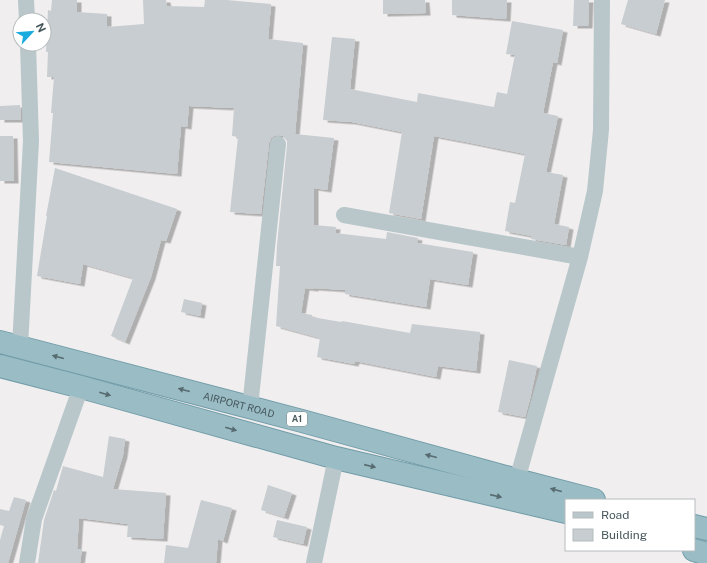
<svg xmlns="http://www.w3.org/2000/svg" width="707" height="563" viewBox="0 0 707 563" font-family="'Public Sans',sans-serif">
	<defs>
		<filter id="shadow"><feDropShadow dx="4.5" dy="2.5" stdDeviation="0" flood-color="#0004"/></filter>
	</defs>
	<rect width="100%" height="100%" fill="#f0eeee"/>
	<path fill="#c7cdd0" filter="url(#shadow)" d="M52,0H77V12L107,14V27L144,24L143,0H166L167,6L204,7L205,0H227L271,4L268,39L303,43L295,134L334,138L327,190L314,188V225L336,227L335,233L386,239L387,232L418,238L417,243L473,252L468,285L430,279L426,307L345,294V290L314,288V289L305,288L301,313L312,315V317L341,322L342,321L410,333L412,324L480,332L476,371L438,366L436,377L355,361L354,364L317,357L320,338L276,326L280,266H276L277,245L287,145V141L283,136L279,135L274,136L271,138L269,143L261,214L230,212L238,137L232,136L234,108L189,106L187,127L181,126L177,174L49,162L53,113H51L54,77H47L48,52H46L48,10L51,11Z
		M383,0H425L426,13L383,14Z
		M452,0H507L506,19L452,15Z
		M574,0H589L588,26H573Z
		M628,0H665L656,34L621,24Z
		M512,21L563,30L557,63L553,62L543,113L558,116L546,172L563,175L554,224L569,227L566,245L531,239L532,236L505,231L510,202L515,203L525,154L466,142L434,136L421,219L389,213L402,132L352,122L323,120L332,37L355,39L350,89L417,102L418,93L494,107L497,92L507,94L515,55L506,54Z
		M20,105L21,120H0V106Z
		M0,136H13L14,181H0Z
		M55,168L177,209L166,241L161,240L151,277L125,342L111,336L133,278L83,264L80,284L37,276L47,216H46Z
		M184,299L202,303L200,316L181,312Z
		M509,360L537,366L530,399L525,417L498,412Z
		M109,436L125,439L123,455L113,489L166,493L163,539L127,537L128,524L79,518L77,549H82L80,563H38L44,520L54,490L56,491L63,466L103,477Z
		M268,485L292,493L284,517L261,510Z
		M14,497L26,500L8,563H0V540L4,526L0,525V509L9,511Z
		M201,500L232,508L223,541L218,539L216,563H164L166,545L188,548Z
		M277,520L307,527L303,544L273,537Z"/>
	<g fill="none" stroke-linecap="round" stroke-linejoin="round">
		<defs>
			<g id="trunk">
				<path id="s1" d="M0,342L302,421L517,480L594,500"/>
				<path d="M0,366L81,387L336,458L566,512"/>
				<path d="M694,526L707,529"/>
				<path d="M694,550L707,554"/>
			</g>
		</defs>
		<use href="#trunk" stroke="#719ca8" stroke-width="24"/>
		<path stroke="#b9c7cb" stroke-width="16" d="M26,0L27,20
			M344,215L580,257
			M20,347L31,141L28,44
			M250,407L278,144
			M517,480L580,257L595,191L601,130L602,0
			M27,563L34,519L81,387
			M314,563L336,458"/>
		<use href="#trunk" stroke="#99bcc5" stroke-width="22"/>
	</g>
	<defs><path id="oneway-solid" d="M-6-.8H1V-3.2L6.5 0L1 3.2V.8H-6Z"/></defs>
	<g fill="#576b70">
		<use href="#oneway-solid" transform="translate(58 357) rotate(-165)"/>
		<use href="#oneway-solid" transform="translate(184 390) rotate(-165)"/>
		<use href="#oneway-solid" transform="translate(105 394) rotate(16)"/>
		<use href="#oneway-solid" transform="translate(231 429) rotate(16)"/>
		<use href="#oneway-solid" transform="translate(431 456) rotate(-165)"/>
		<use href="#oneway-solid" transform="translate(370 466) rotate(13)"/>
		<use href="#oneway-solid" transform="translate(556 490) rotate(-165)"/>
		<use href="#oneway-solid" transform="translate(496 496) rotate(13)"/>
	</g>
	<g text-anchor="middle" stroke-width="3" stroke-linejoin="round" paint-order="stroke">
		<rect fill="#fff" stroke="#7e898c" stroke-width="1" x="287" y="412" width="20" height="14" rx="3"/>
		<g font-size="9" font-weight="bold" fill="#46575b">
			<text x="297" y="422">A1</text>
		</g>
		<g font-size="10" fill="#46575b" stroke="#fff">
			<text dy="4" stroke="none"><textPath href="#s1" startOffset="247">AIRPORT ROAD</textPath></text>
		</g>
	</g>
	<rect x="565" y="499" width="130" height="52" fill="#ffffff" stroke="#b5bcbd"/>
	<rect x="573" y="512" width="20" height="6" fill="#b9c7cb" stroke="#b5bcbd"/>
	<text x="601" y="519" font-size="12" fill="#46575b">Road</text>
	<rect x="573" y="529" width="20" height="12" fill="#c7cdd0" stroke="#b5bcbd"/>
	<text x="601" y="539" font-size="12" fill="#46575b">Building</text>
	<g transform="translate(32 32) rotate(64)"><circle r="19" fill="#ffffff" stroke="#b5bcbd"/>
	<path d="M0-3L7 15L0 10L-7 15Z" fill="#1aabde"/>
	<text y="-6" font-size="11" font-weight="bold" text-anchor="middle" fill="#46575b">N</text>
	</g>
</svg>
